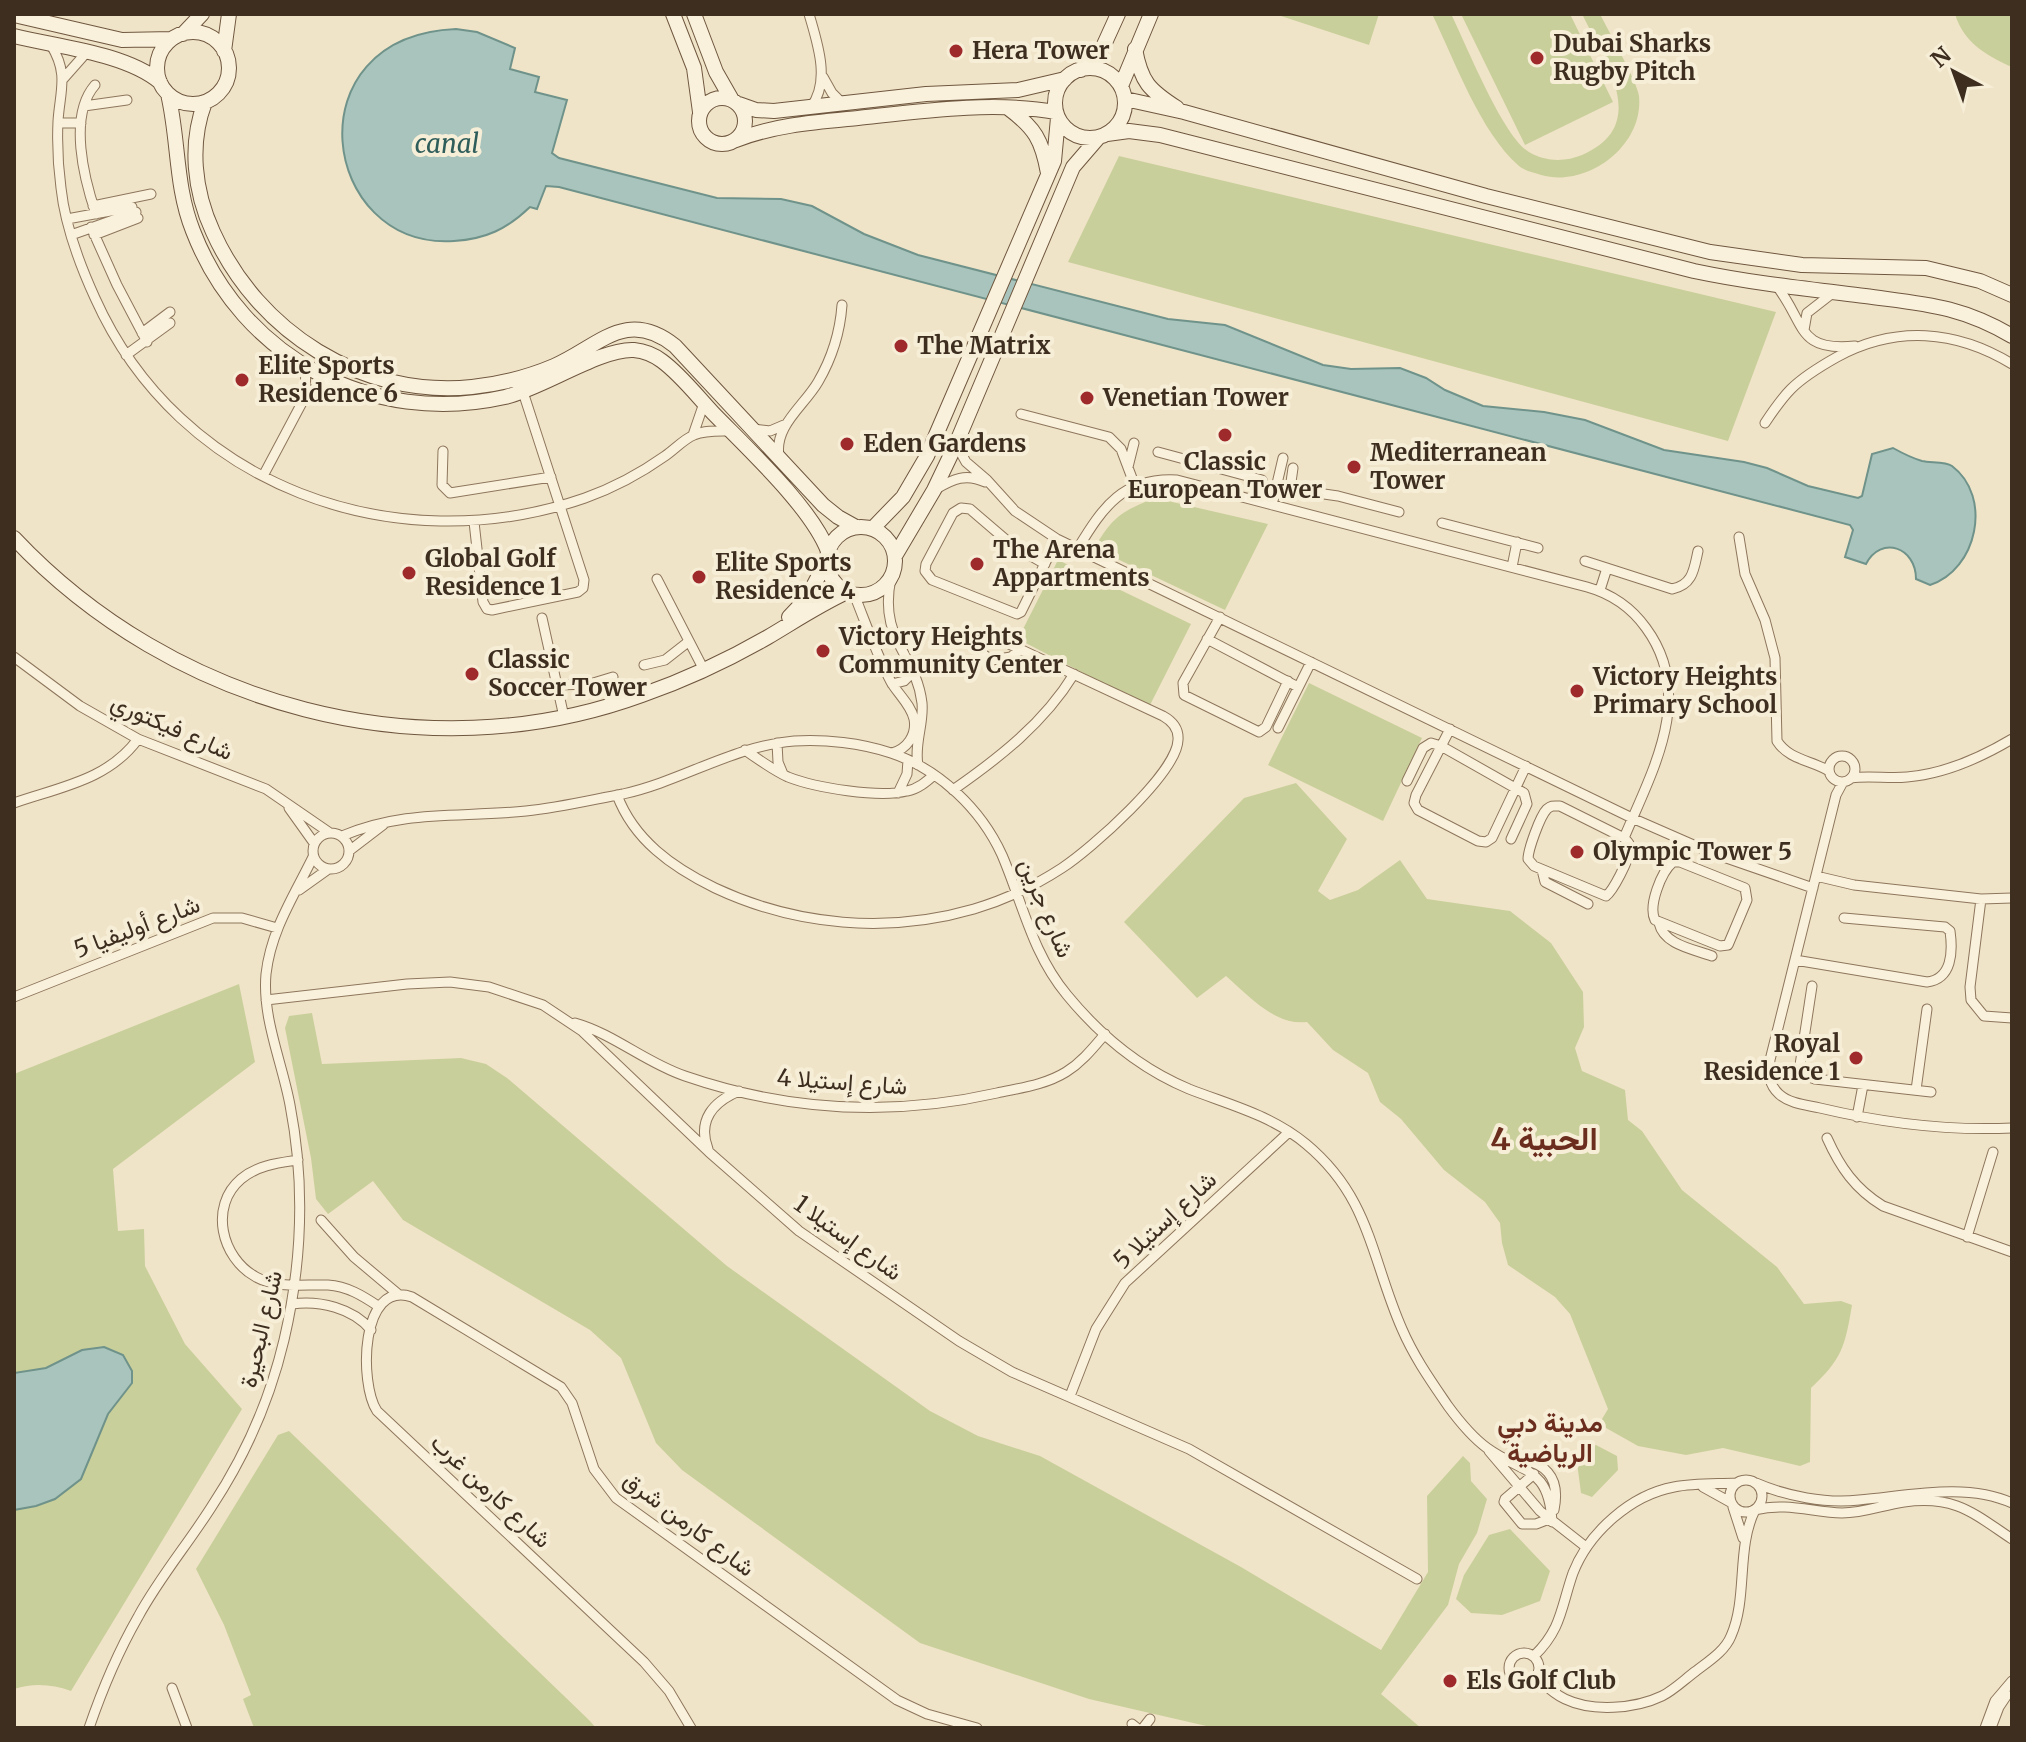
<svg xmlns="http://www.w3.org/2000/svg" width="2026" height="1742" viewBox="0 0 2026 1742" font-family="Merriweather,Vazirmatn,serif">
	<rect width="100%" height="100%" fill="#f0e4c8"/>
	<path fill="#c9cf9b" d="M1275,14H1379L1369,45Z
		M1432,14H1451C1466,44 1503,137 1529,152C1546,162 1565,162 1582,155C1652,125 1604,60 1582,14H1600C1608,30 1638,83 1639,96C1644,146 1587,188 1541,175C1533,172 1525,171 1519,166C1480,132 1455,61 1432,14Z
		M1461,14H1570L1613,102L1525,145Z
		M1955,14H2012V67C1987,56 1963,42 1955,14Z
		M1119,156L1776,312L1728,441L1068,262Z
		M1155,498L1268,524L1225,610L1094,548C1114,516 1120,512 1155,498Z
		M1058,560L1191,624L1149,707L1018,639Z
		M1309,683L1422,738L1383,821L1268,765Z
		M1296,783L1347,839L1318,891L1330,900L1358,890L1400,860L1427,899L1510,911L1551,943L1583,992L1584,1027L1575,1048L1582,1071L1625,1090L1628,1120L1642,1131L1682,1190L1777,1267L1804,1304L1841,1301L1852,1305C1845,1347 1842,1359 1811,1388L1810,1462L1800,1466L1723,1448L1686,1455L1638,1446L1599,1424L1608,1409L1570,1314L1555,1297L1508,1265L1502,1243L1500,1223L1485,1202L1444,1170L1401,1119L1380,1102L1368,1073L1333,1050L1307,1022C1275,1026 1249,996 1226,976L1197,998L1124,922L1244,798Z
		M239,984L255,1062L113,1169L118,1231L144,1229L145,1266L185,1344L242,1409L71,1691C51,1684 34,1683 14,1689V1074Z
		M312,1013L322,1064L461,1058L486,1064L507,1078L727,1266L930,1411L978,1436L1040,1456L1241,1567L1381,1650L1428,1572L1427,1496L1463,1456L1470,1463L1471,1481L1487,1499L1477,1533L1459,1564L1448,1605L1381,1694L1421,1728H1215L1089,1699L920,1643L682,1470L656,1443L621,1358L590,1330L403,1220L373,1181L328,1214L316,1199L311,1158L285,1028L289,1016Z
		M289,1431L589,1720L596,1728H254L243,1699L251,1695L224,1625L196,1569L278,1435Z
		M1596,1445L1617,1456L1618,1470L1592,1497L1581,1493L1576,1455Z
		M1510,1529L1550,1571L1540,1601L1502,1615L1471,1613L1456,1599L1464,1575L1489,1535Z"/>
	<path fill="#a9c4bc" stroke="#6f938a" stroke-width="2" d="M456,29L477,32L515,48L510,69L539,77L535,92L567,100L552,153L559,158L717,198L781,199L812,206L864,234L918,255L1168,319L1225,325L1323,365L1351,369L1400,368L1426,378L1445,390L1483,406L1544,412L1585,420L1664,450L1744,462L1767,468L1808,486L1858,498L1862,496L1872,454L1893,448C1902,453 1912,458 1922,461C1931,463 1945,461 1952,466C1993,497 1977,570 1930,585L1916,579C1916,547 1881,535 1866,564L1845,557L1853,530L1850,525L559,187L546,186L537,209L530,207C507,229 486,239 454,241C320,250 290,36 456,29Z
		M104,1347L123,1355L132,1371V1383L108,1414L81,1479L55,1499L36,1506L14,1510V1373L46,1368L82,1350Z"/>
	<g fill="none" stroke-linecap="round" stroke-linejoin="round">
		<defs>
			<path id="street" d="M809,14C817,42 831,81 811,107
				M51,45C69,74 60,91 58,121C57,143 58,166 61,188C65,226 79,263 95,298C179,486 395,564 585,498C613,488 641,473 665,456C675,449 684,439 694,435C705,430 719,431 731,431
				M823,77L832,93L842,103
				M63,79L86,53
				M95,85C68,116 84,179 96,214
				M84,106L127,100
				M58,123H81
				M93,206L151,194
				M67,219L132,207
				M91,227L117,285L147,342
				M71,235L136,212
				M94,235L138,218
				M1776,285C1806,323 1796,352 1855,346
				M1804,330L1807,313L1834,292
				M142,333L170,312
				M126,355L170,323
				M305,397L313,390L333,380
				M1021,414L1109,437L1121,449L1135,486
				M1765,423C1773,411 1781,399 1791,389C1804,376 1821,366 1837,357C1896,325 1956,330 2012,364
				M753,429L770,431L784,425
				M693,435L704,403
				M956,444L966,462L987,480L1015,511L1057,539L1632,818L1712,853L1813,888
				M443,451L442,485L450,493L551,477
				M1158,452L1262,480
				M779,456C774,426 804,406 818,382C832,358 840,333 842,305
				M1128,467L1134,443
				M1293,468L1291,482L1296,490L1338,496L1399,512
				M263,476L305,397L306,366
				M936,489C953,479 966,473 985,482
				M1272,505L1283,458
				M474,522L483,602L487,609L492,610L578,592L583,588L584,580L523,392
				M1442,523L1538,548
				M1739,537L1745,574L1765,620L1775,658L1777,741C1789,760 1811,760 1829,771
				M1078,548C1103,507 1123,477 1177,480L1587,587C1612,594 1631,607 1646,628C1696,696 1652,771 1624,838C1628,842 1630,843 1630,849C1629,860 1613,891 1606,896L1534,866L1528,859C1528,850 1540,816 1547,809C1552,805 1554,806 1560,806L1624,838
				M1585,561L1672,589C1693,585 1694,569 1698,551
				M1045,564L1012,545L970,509L961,508L953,513L926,564L925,571L932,580L1017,614L1021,612L1057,539
				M1512,567L1517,542
				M891,578C878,640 916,653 922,703C924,724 914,744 918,765
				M657,579L704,670
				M1600,590L1607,568
				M854,594C866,624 876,653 891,682C898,694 911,705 914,719C917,735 907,749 892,753
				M1220,617L1183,683L1184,695L1259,732L1266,727L1288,681
				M542,618L564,717
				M1207,639L1298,687
				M14,657L80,706L138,739L266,789L330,833
				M644,665L665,660L688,642
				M892,684L904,681L912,673
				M557,685L590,684L613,677
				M1278,728L1311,662
				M1450,729L1416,795L1414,803L1418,810L1478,841L1486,842L1492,838L1526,766
				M777,743L778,762L783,774
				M745,750C759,760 773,770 788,777C816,788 879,798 907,791C918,789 926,782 934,775
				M1829 769a13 13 0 1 1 26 0a13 13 0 1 1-26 0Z
				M1851,778C1870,775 1888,779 1907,777C1944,774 1980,758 2012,739
				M1407,781L1423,748L1431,743L1441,746L1524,793L1527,804L1511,839
				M1843,782L1836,795L1770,1060C1768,1074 1769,1085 1779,1094C1790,1104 1807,1105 1820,1108C1883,1123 1947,1131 2012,1128
				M953,790C999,758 1044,723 1074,674
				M898,793L907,774L908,760
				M617,795C634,840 672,867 715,888C796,926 888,934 974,909C1004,900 1036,885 1062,868C1090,850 1177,773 1178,740C1179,728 1172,721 1163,716L994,637L987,636L977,643L984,655L992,660L1011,657L1020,649
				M14,803C60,787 108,780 138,739
				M289,808L314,843
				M313 851a18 18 0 1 1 36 0a18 18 0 1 1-36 0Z
				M342,836C406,809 460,818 526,811C558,808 591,800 623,794C682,781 733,746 794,741C825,739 861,743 891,753C939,769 981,809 1002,855C1023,904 1032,953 1067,995C1099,1034 1141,1069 1189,1089C1230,1105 1271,1115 1306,1144C1371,1198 1371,1259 1402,1329C1414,1357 1431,1381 1448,1406C1459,1421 1472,1437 1487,1448C1523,1474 1549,1466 1552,1522
				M349,851L383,825
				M1673,862H1680L1745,888L1747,900L1728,945L1720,946L1655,920C1648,906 1661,872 1673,862Z
				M1673,862L1682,841
				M1542,870L1545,882L1588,904
				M1816,876L1854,885L1981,899L2012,898
				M299,890L327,870
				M1981,899L1970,987L1971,1000L1984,1016L2012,1018
				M1659,923C1664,945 1693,949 1712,956
				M1795,960L1927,982C1952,979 1953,952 1950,931L1945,927L1844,918
				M1812,986L1800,1065L1804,1075L1815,1079L1931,1092
				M14,997L213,918H242L277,928
				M266,1000L407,984L450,982L489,987L543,1005L582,1031L709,1152L799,1231L959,1341L1012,1372L1189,1449L1417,1579
				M575,1023C614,1034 646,1063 685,1076C787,1111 891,1117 997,1093C1020,1088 1045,1085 1066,1072C1082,1062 1093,1048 1105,1034
				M1916,1090L1927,1009
				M1857,1117L1863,1085
				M1827,1138C1840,1167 1855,1189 1883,1206L2012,1252
				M708,1149C697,1120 713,1102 739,1091
				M298,1160C278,1163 258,1165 241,1179C209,1206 221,1258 256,1277C278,1289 304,1284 328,1285C347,1286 363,1296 378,1306
				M321,1220L354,1257L398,1294
				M1967,1237L1993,1152
				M292,1304C319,1300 353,1308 371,1330
				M1070,1396L1096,1329L1125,1283L1289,1132
				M1489,1451L1540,1511L1586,1547
				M1511,1458C1545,1461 1561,1476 1554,1510
				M1534,1474L1505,1499L1504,1502L1522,1524H1536L1549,1519
				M1730 1496a16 16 0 1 1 32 0a16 16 0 1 1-32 0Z
				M1756,1483C1786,1496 1826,1504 1859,1500C1907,1496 1966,1482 2012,1503
				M1703,1487L1730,1502
				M1733,1507L1743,1538
				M1509 1668a15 15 0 1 1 30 0a15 15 0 1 1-30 0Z
				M1534,1656C1562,1629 1561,1607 1573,1573C1589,1532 1631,1495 1674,1487C1694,1483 1715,1484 1736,1483
				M1536,1677C1545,1685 1554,1694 1565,1699C1592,1712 1635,1709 1662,1696C1674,1690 1685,1679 1696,1671C1709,1661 1725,1651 1731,1636C1748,1598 1736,1548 1755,1510C1786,1502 1812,1512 1842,1513C1864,1513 1883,1505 1904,1502C1955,1495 1973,1513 2012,1539
				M172,1688L187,1728
				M1132,1724L1137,1728
				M89,1728C102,1690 118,1652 138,1617C159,1578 188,1544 212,1506C245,1456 270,1399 284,1340C302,1263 305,1183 290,1105C282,1062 262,1018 266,974C271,930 294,896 313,857
				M691,1728L669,1691L644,1662L377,1411C359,1384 360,1279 412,1297L561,1387L572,1403L594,1469L616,1498L897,1700L927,1714L977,1728
				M1143,1728L1150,1719
				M1985,1728L1995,1701L2012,1681
				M1991,1728L1999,1707L2007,1695"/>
			<path id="secondary" d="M673,14L694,68L700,112
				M694,14L716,72L732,100
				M14,15L122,40L172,39
				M157 68a36 36 0 1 1 72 0a36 36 0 1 1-72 0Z
				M183,34L202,14
				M14,36C58,47 125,53 160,82
				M1135,49C1141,82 1149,90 1177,108
				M224,51L229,14
				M1055 103a35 35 0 1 1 70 0a35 35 0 1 1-70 0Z
				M1081,70L1103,47L1118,14
				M1121,86L1151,14
				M168,94C179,140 175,186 193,231C242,358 372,427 505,397C543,388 601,348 634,350C644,351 654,355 662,361C681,375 697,396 713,413C747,448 811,507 828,551
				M699 121a23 23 0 1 1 46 0a23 23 0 1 1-46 0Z
				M1125,99L1184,112L1486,196L1710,252L1802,265L1926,268L1980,281L2012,295
				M205,102C189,144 194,191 213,232C258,332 361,398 472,387C500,384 528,377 554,366C598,347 626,307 675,346L823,505L838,517L856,527
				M739,104L756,110L774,111L926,94L1018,90L1065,79
				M1008,108C1035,128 1042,140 1048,173
				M1107,134L1129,131L1160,135L1694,271C1751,283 1808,289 1865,296C1923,304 1959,305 2012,336
				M736,140C774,125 817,122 858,118C922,111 992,101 1056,112
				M827 561a34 34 0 1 1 68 0a34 34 0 1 1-68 0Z
				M873,528L903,497L927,456L1054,161L1058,118
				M14,538C172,706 423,775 642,695C685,680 728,660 768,637C795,621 819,605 847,592
				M895,556L934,490L956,444L1073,167L1098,138
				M789,617L807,598L827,560"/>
		</defs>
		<use href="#street" stroke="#8d765c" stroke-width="11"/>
		<use href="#secondary" stroke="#6f573f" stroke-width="16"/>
		<use href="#street" stroke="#faf1dc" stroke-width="9"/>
		<use href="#secondary" stroke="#faf1dc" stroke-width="14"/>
	</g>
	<g fill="#9e2a2b" stroke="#f7eed8" stroke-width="3">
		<circle cx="956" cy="51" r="8"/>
		<circle cx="1537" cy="58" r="8"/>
		<circle cx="901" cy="346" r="8"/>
		<circle cx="242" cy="380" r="8"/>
		<circle cx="1087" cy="398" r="8"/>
		<circle cx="1225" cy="435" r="8"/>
		<circle cx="847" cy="444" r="8"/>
		<circle cx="1354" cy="467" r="8"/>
		<circle cx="977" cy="564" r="8"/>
		<circle cx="409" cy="573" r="8"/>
		<circle cx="699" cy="577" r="8"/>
		<circle cx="823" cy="651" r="8"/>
		<circle cx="472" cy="674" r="8"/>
		<circle cx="1577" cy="691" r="8"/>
		<circle cx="1577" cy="852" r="8"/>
		<circle cx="1856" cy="1058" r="8"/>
		<circle cx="1450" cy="1681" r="8"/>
	</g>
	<g text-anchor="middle" stroke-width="8" stroke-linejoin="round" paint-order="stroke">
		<g font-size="24" font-weight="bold" fill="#3d2e20" stroke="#f7eed8" text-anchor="start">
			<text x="1553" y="52">Dubai Sharks<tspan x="1553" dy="28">Rugby Pitch</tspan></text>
			<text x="972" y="59">Hera Tower</text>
			<text x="917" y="354">The Matrix</text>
			<text x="258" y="374">Elite Sports<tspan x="258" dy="28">Residence 6</tspan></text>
			<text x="1103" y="406">Venetian Tower</text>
			<text x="863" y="452">Eden Gardens</text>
			<text x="1370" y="461">Mediterranean<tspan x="1370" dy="28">Tower</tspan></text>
			<text x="1225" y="470" text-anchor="middle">Classic<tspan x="1225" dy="28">European Tower</tspan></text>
			<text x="993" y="558">The Arena<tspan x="993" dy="28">Appartments</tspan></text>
			<text x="425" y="567">Global Golf<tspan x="425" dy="28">Residence 1</tspan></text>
			<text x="715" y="571">Elite Sports<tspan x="715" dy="28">Residence 4</tspan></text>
			<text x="839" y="645">Victory Heights<tspan x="839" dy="28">Community Center</tspan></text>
			<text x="488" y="668">Classic<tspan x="488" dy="28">Soccer Tower</tspan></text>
			<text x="1593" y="685">Victory Heights<tspan x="1593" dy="28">Primary School</tspan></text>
			<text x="1593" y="860">Olympic Tower 5</text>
			<text x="1840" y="1052" text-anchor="end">Royal<tspan x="1840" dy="28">Residence 1</tspan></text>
			<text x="1466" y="1689">Els Golf Club</text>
		</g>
		<g font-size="24" fill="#3d2e20" stroke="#f7eed8">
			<text transform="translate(172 727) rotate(24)" y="8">شارع فيكتوري</text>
			<text transform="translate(1046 908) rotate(67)" y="8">شارع جرين</text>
			<text transform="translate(137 927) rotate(-21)" y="8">شارع أوليفيا 5</text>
			<text transform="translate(842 1082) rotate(4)" y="8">شارع إستيلا 4</text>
			<text transform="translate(1165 1220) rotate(-43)" y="8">شارع إستيلا 5</text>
			<text transform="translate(848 1238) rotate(36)" y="8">شارع إستيلا 1</text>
			<text transform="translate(261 1329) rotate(-77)" y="8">شارع البحيرة</text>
			<text transform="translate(491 1491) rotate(43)" y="8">شارع كارمن غرب</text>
			<text transform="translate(689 1524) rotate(37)" y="8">شارع كارمن شرق</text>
		</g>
		<g font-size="26" font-style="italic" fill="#2f5d5a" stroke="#f7eed8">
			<text x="447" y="153">canal</text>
		</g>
		<g font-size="26" font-weight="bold" fill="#6b2e1e" stroke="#f7eed8">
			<text x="1550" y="1432">مدينة دبي<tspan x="1550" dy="30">الرياضية</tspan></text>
		</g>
		<g font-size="32" font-weight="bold" fill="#6b2e1e" stroke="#f7eed8">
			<text x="1544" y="1150">الحبية 4</text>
		</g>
	</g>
	<rect width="2026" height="1742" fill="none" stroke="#3d2e20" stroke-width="32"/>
	<g transform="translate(1954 72) rotate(319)" stroke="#f7eed8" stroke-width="6" paint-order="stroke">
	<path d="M0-6L14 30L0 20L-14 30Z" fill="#3d2e20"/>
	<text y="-12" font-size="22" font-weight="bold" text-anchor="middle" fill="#3d2e20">N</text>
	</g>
</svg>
